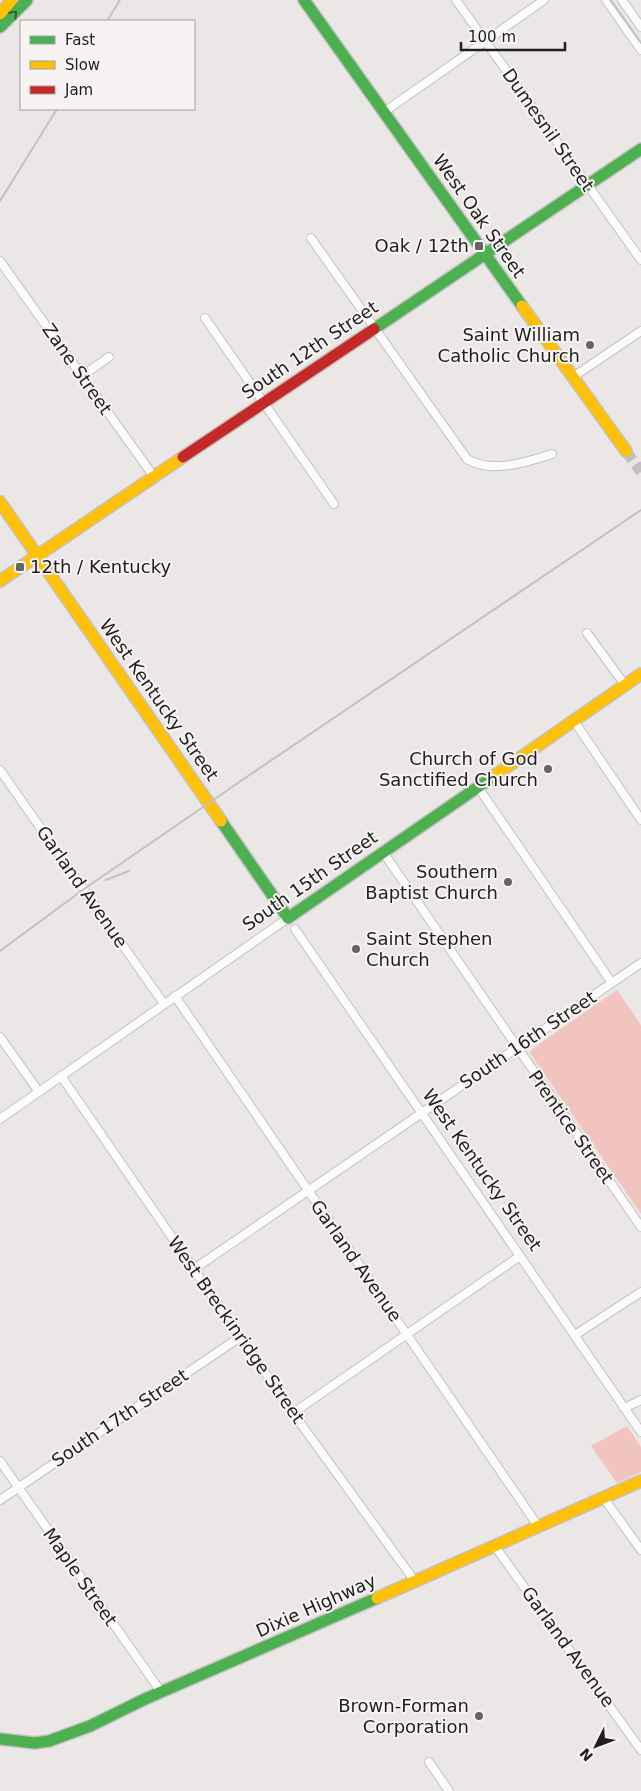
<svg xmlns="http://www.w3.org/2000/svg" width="641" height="1791" viewBox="0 0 641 1791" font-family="'DejaVu Sans',sans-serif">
	<rect width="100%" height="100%" fill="#eae7e6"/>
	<path fill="#f1c4c0" d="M617,990L641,1025V1214L530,1053L532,1049Z
		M627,1426L641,1447V1472L617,1483L591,1446Z"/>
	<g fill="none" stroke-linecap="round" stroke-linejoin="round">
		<path stroke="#c2bfbe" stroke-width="11" stroke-dasharray="11 5.5" stroke-linecap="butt" d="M626,451L641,472"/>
		<defs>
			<path id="street" d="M456,0L641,260
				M606,0L641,50
				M622,0L641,27
				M384,112L544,0
				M311,238L467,459C491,474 528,462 552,454
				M0,261L154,477
				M205,318L334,504
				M82,376L109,357
				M573,377L641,331
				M587,633L625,685
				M574,721L641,820
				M0,770L164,1004
				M478,787L612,983
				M383,852L641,1227
				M295,929L641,1432
				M175,996L538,1526
				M0,1037L39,1092
				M61,1076L293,1413L414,1580
				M0,1119L288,918
				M194,1269L641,963
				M575,1335L641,1292
				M624,1408L641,1400
				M293,1413L520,1256
				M0,1461L161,1692
				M603,1497L641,1550
				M0,1500L240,1337
				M494,1545L641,1750
				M429,1762L449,1791"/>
			<path id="fast" d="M304,0L522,306
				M0,27L27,0
				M374,329L641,149
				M221,821L288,918L494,776
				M0,1739L35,1743L49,1741L90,1726L145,1699L377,1598"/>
			<path id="slow" d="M0,14L12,0
				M522,306L626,451
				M0,502L221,821
				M0,581L183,457
				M494,776L641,674
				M377,1598L641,1481"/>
			<path id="jam" d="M183,457L374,329"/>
		</defs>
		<use href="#street" stroke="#c4c2c1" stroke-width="10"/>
		<use href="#fast" stroke="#c4c2c1" stroke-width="14"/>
		<use href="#slow" stroke="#c4c2c1" stroke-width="14"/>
		<use href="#jam" stroke="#c4c2c1" stroke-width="14"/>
		<use href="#street" stroke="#fcfbfb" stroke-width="8"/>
		<use href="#fast" stroke="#4caf50" stroke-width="11"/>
		<use href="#slow" stroke="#ffc107" stroke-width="11"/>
		<use href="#jam" stroke="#c62828" stroke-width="11"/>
		<path stroke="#c3c2c1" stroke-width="2" d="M610,0L641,43
			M107,21L120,0
			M0,201L57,109
			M106,880L129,871
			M0,951L84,889L251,774L641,510"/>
	</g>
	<defs><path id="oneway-chevron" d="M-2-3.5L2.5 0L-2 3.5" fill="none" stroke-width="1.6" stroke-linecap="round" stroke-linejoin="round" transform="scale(1.25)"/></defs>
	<use stroke="#345f34" href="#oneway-chevron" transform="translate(14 14) rotate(-46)"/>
	<g fill="#676464" stroke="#f8f3f3" stroke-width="2">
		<rect x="474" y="241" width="10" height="10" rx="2.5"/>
		<circle cx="590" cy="345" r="5"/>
		<rect x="15" y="562" width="10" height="10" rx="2.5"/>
		<circle cx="548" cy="769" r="5"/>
		<circle cx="508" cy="882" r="5"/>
		<circle cx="356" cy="949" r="5"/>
		<circle cx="479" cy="1716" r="5"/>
	</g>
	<g text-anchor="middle" stroke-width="4" stroke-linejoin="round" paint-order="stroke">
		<g font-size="18" fill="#201e1e" stroke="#f8f3f3">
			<text transform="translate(548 130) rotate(55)" y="6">Dumesnil Street</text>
			<text transform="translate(479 216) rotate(55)" y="6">West Oak Street</text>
			<text transform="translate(310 350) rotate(-34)" y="6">South 12th Street</text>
			<text transform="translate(77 369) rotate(55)" y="6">Zane Street</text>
			<text transform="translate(159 700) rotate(55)" y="6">West Kentucky Street</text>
			<text transform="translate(310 881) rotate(-35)" y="6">South 15th Street</text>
			<text transform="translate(82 887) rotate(55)" y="6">Garland Avenue</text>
			<text transform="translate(528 1040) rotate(-34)" y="6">South 16th Street</text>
			<text transform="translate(571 1127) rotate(55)" y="6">Prentice Street</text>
			<text transform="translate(482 1170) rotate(55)" y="6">West Kentucky Street</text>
			<text transform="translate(356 1261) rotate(55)" y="6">Garland Avenue</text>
			<text transform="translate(236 1330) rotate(55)" y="6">West Breckinridge Street</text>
			<text transform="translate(120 1418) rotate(-34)" y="6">South 17th Street</text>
			<text transform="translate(80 1577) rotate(55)" y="6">Maple Street</text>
			<text transform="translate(316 1606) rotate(-24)" y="6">Dixie Highway</text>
			<text transform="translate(568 1647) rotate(54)" y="6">Garland Avenue</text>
		</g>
		<g font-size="18" fill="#201e1e" stroke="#f8f3f3" text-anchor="end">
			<text x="469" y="252">Oak / 12th</text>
			<text x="580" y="341">Saint William<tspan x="580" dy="21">Catholic Church</tspan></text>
			<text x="30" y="573" text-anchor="start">12th / Kentucky</text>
			<text x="538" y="765">Church of God<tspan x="538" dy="21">Sanctified Church</tspan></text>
			<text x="498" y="878">Southern<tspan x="498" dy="21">Baptist Church</tspan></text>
			<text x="366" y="945" text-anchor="start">Saint Stephen<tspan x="366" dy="21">Church</tspan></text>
			<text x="469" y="1712">Brown-Forman<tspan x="469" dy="21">Corporation</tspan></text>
		</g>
	</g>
	<rect x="20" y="20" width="175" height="90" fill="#f8f3f3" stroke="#a29e9e"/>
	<rect x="30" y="36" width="25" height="8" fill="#4caf50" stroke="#a29e9e"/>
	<text x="65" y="45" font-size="15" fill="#201e1e">Fast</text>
	<rect x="30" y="61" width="25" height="8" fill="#ffc107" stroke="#a29e9e"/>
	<text x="65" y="70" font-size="15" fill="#201e1e">Slow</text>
	<rect x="30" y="86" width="25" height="8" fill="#c62828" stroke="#a29e9e"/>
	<text x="65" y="95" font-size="15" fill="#201e1e">Jam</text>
	<g transform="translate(596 1746) rotate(228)" stroke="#f8f3f3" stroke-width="4" paint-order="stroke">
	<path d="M0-4L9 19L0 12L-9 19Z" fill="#201e1e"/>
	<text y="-8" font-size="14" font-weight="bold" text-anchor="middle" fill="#201e1e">N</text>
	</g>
	<path d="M461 42v8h104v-8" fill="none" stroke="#201e1e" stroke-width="2.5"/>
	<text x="468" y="42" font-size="15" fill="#201e1e" stroke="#f8f3f3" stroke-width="4" paint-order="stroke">100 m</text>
</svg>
